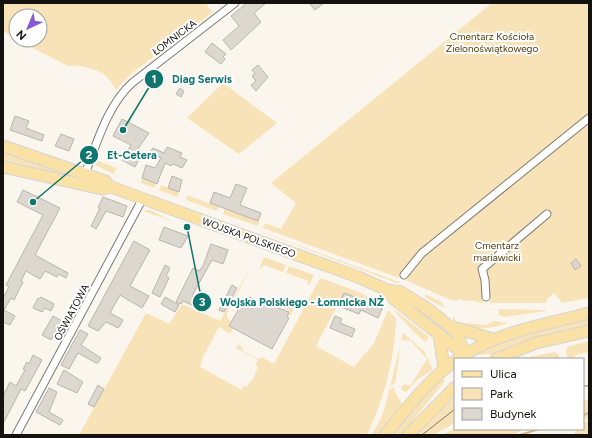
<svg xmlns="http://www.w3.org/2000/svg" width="592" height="438" viewBox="0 0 592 438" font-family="Figtree,sans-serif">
	<rect width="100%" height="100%" fill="#fbf6ed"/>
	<path fill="#f7e3b7" d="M3,3H205L213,12L132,73L116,90C113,86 111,81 107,77C100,70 78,64 68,66L17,40H40V16H16V39L3,31Z
		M492,3H589V298L561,303L560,300L554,293L547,300L546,303H490L491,299L484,296L483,303L467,300V302L459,299L458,301L451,300L407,281L408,276L401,274L399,278L263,228L265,223L281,229L296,203L271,183Z
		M223,83L277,123L239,154L187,118Z
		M3,151L60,170L59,175L3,161Z
		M96,160L116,168L114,174L95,165Z
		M142,178L156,183L154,188L141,183Z
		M161,185L179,192L177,197L159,190Z
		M187,195L219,207L217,211L186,200Z
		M225,209L259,221L258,226L223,214Z
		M146,210H151L171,221L143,211Z
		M261,232H262L399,282V284Z
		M264,257L286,265L283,272L264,265L261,269L260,266Z
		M255,260L227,313V317L231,321L229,326L233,329L230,334L219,327L201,361L202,362L200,367L242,390L244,385L247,387L250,381H252L258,367L255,365L258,360L236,348L238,344L242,347L243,351L258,359L262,357L274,364L320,278C333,282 378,298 383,307L366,299L365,301L344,293L316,346L354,367L374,343L388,310L396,319C395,359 384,399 367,435H79L146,313L169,324L182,304L220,321Z
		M289,266L314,275L310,284L307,286L308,281L286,273Z
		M425,294L442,302L444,308L425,297Z
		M398,296L440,323L436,327Z
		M281,304L294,308L289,318L290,311L280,307Z
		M390,306L429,337L425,342C411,330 401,318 390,306Z
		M486,309L546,310V311L504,317L499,315V310Z
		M453,315L456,322L486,325L494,321L508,323C487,330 473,331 453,320Z
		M589,319V325L534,338L492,354L479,355V353C514,335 551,328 589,319Z
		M403,333L424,351L433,370L418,379L406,392L401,389L402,386L405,384L410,386L427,359L411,341L401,340L396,379L395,383L390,387Z
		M589,341V352L575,355V359H568L566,352L567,347Z
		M555,352L559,355V359H552L551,357L519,359Z
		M442,378L445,381L401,435H393L417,404Z
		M394,387L395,392L402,404L377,435H372L384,411L389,390Z
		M455,397V423L433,435H416Z
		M589,400V419L583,420V401Z
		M589,421L588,435H574L576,429H583V422Z
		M455,428V429H523L514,435H443Z"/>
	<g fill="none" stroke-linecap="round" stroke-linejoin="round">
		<path stroke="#d3b87d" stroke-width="2" d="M583,415L589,413
			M520,435L539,429"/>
	</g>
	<path fill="#dcd8cf" stroke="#b9b5ac" d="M247,3H266L254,13L261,22L231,50L223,40L239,26L231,16Z
		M309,3H324L315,10Z
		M212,43L226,54L223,57L225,59L221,64L205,52Z
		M258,65L268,77L256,91L251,85L256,81L252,76L255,74L252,70Z
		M180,88L184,91L181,97L176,94Z
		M15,116L29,121L26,128L44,135L42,141L10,130Z
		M122,119L149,133L137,150L142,153L135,167L122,160L131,145L113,136Z
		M61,134L74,139L69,151L55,146Z
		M167,147L182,153L180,157L187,160L182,168L173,164L171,166L165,163L157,184L142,178L146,165L155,168L161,158L150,152L153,148L164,153Z
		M172,176L182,180L179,192L168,188Z
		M236,184L247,188L240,205L261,213L258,221L210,203L214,192L230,198Z
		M23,190L60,208L35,255L68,273L66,278L58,274L57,277L45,271L40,279L26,271L21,281L23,282L14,300L11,298L4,310L15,316L10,325L3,322V298L9,287L6,285L43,215L17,202Z
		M103,197L127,206L123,217L106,211L96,229L91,226L100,208H98Z
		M164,227L188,236L181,248L159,240Z
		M134,241L150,250L130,286L149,296L142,308L120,295L110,313L123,320L121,324L118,328L106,322L98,331L88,326Z
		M211,244L228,250L223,264L212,260L192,296L209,305L206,312L183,301L181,304L176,302L193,268L199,271L203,266Z
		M576,259L581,266L575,270L571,263Z
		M165,265L170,268L166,276L169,278L160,297L152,293Z
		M232,285L237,288L224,312L219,310Z
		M344,293L365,301L366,299L383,307L378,318L361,310L359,314L338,306Z
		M246,296L289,312L287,317L289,318L272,349L229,326Z
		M41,297L54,304L51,311L45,308L42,312L33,308L38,298L39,299Z
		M165,297L179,305L175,312L161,304Z
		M53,316L62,321L51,340L42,335Z
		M335,316L342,319L340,323L355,329L352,337L330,328Z
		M80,330L88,334L81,345L101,358L98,363H96L78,353L69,369L61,365Z
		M33,355L42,360L25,391L21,389L3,424V396L10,382L16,386L25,370L23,369L27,362L29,364Z
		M64,370L83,382L77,393L57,384Z
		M98,385L104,389L94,407L88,404Z
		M49,388L57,392L49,412L63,420L60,425L36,412Z"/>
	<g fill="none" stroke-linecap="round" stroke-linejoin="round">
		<defs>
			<path id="street" d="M85,174C97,143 107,106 132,83L235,3
				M404,275L422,253L589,118
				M486,297L485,280L482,269L547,214
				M16,435L143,198"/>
			<path id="primary" d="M3,146L105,181L111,187L358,277L387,290L401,292L431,311L457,333L465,355
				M3,167L102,189L111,187
				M387,290L394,299L466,356
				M452,327L493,339
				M439,334L444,369
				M458,359C501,330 541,326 589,313
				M496,359L536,343L589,331
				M385,435C407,408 427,381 455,361
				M408,435L455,387"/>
		</defs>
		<use href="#street" stroke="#7e7a72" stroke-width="9"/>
		<use href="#primary" stroke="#d5d4d4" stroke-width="13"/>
		<use href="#street" stroke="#fff" stroke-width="7"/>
		<use href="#primary" stroke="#fae1a6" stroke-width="11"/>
		<path stroke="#7a7771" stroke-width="1" d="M583,386H589
			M422,435L455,409"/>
	</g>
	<g text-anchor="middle" stroke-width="4" stroke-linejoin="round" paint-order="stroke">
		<g font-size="10" fill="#513e0e" stroke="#fff">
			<text x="492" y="40">Cmentarz Kościoła<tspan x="492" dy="12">Zielonoświątkowego</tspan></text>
			<text x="497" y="249">Cmentarz<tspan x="497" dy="12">mariawicki</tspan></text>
		</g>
		<g font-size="10" fill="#14120f" stroke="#fff">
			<text transform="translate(174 37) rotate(-37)" y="4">ŁOMNICKA</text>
			<text transform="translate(249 237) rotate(20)" y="4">WOJSKA POLSKIEGO</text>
			<text transform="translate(71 312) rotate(-62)" y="4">OŚWIATOWA</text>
		</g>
	</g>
	<path fill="none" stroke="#0f766e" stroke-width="1.5" d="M123 130L154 79M33 202L89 155M187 227L202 302"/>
	<g fill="#0f766e" stroke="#fff" stroke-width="1.5">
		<circle cx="123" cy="130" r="4"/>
		<circle cx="33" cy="202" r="4"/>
		<circle cx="187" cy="227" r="4"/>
		<circle cx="154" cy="79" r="10"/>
		<circle cx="89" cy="155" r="10"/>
		<circle cx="202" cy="302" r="10"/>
	</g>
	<g font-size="12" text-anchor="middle" font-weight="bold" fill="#fff">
		<text x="154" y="83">1</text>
		<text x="89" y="159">2</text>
		<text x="202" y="306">3</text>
	</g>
	<g font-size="11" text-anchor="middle" font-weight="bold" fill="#0f766e" stroke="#fff" stroke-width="4" stroke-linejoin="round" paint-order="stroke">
		<text x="202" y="83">Diag Serwis</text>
		<text x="132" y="159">Et-Cetera</text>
		<text x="302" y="306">Wojska Polskiego - Łomnicka NŻ</text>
	</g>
	<rect width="592" height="438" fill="none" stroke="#14120f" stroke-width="8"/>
	<rect x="454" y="358" width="130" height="72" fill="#ffffff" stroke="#a1a09f"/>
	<rect x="462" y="371" width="20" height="6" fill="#fae1a6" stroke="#a1a09f"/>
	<text x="490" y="378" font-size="12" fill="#14120f">Ulica</text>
	<rect x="462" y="388" width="20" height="12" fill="#f7e3b7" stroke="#a1a09f"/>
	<text x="490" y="398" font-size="12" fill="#14120f">Park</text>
	<rect x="462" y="408" width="20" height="12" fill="#dcd8cf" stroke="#a1a09f"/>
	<text x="490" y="418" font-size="12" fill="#14120f">Budynek</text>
	<g transform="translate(28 28) rotate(224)"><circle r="19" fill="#ffffff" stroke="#a1a09f"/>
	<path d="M0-3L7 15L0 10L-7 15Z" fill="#845ad4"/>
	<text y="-6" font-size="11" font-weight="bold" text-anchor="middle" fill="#14120f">N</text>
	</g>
</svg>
